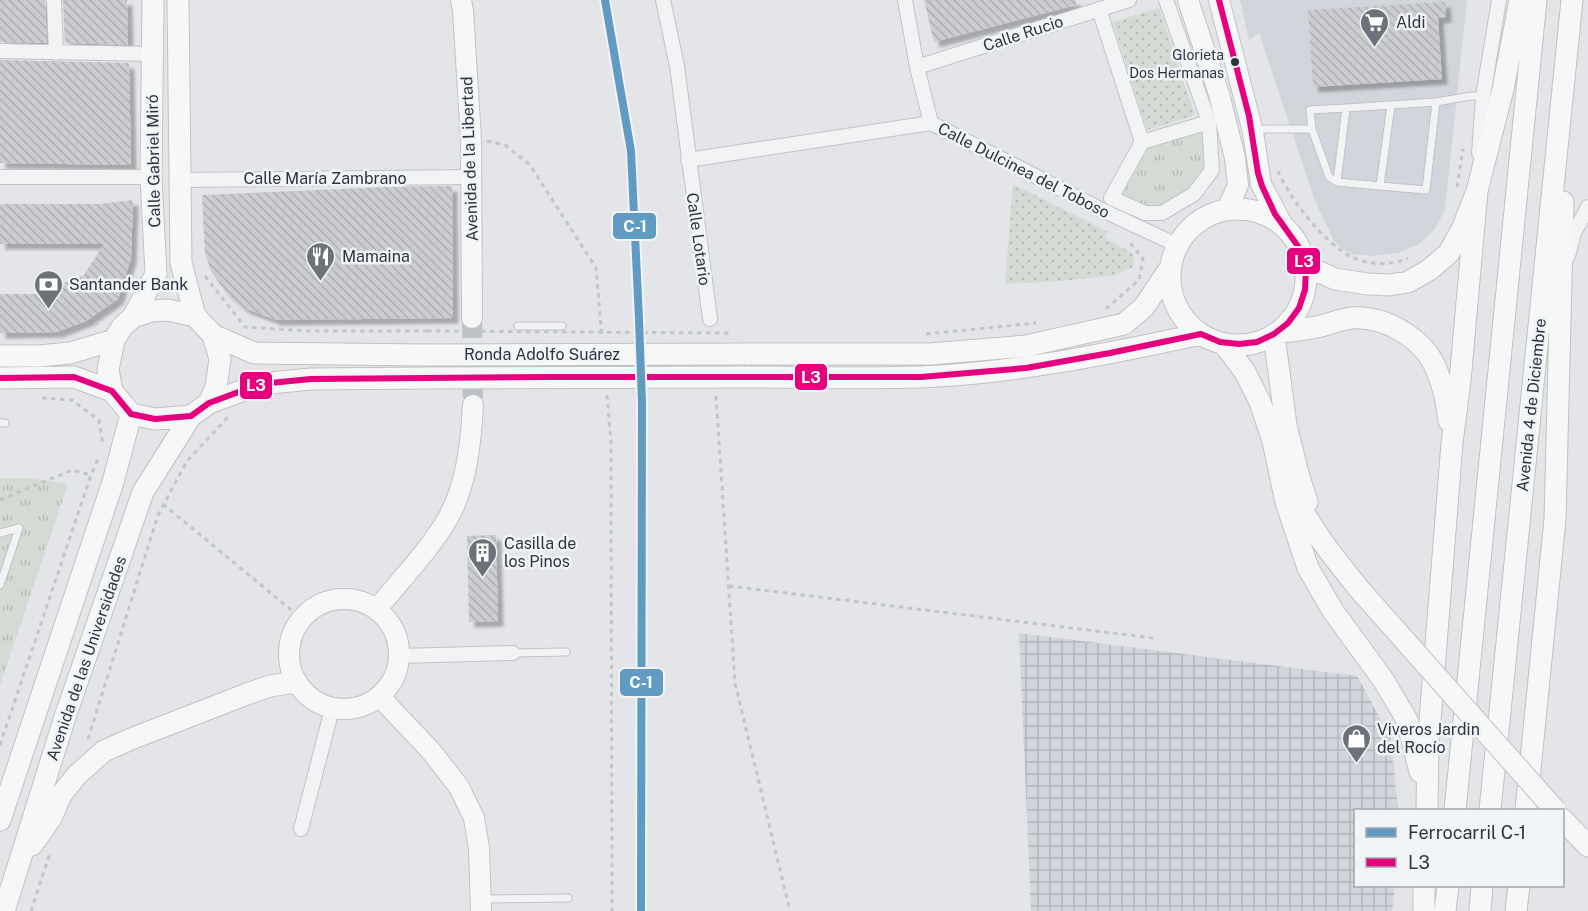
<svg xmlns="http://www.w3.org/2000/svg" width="1588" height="911" viewBox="0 0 1588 911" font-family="'Public Sans',sans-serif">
	<defs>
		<pattern id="industrial-grid" width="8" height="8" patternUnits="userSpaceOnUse" patternTransform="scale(1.5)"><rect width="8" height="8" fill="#d2d5db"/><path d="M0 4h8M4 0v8" fill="none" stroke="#b4b7bd"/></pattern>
		<pattern id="grass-dots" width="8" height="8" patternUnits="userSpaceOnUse" patternTransform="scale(1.5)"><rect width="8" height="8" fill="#d4dbd4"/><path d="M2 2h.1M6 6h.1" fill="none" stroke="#b6bdb7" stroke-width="1.8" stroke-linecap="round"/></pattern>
		<pattern id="park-tufts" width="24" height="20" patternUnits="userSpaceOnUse" patternTransform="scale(1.5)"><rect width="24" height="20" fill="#d4dbd4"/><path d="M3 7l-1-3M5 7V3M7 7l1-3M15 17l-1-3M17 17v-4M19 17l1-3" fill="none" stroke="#b6bdb7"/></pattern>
		<pattern id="building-back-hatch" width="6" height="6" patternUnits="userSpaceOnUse" patternTransform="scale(1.5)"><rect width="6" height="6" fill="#cccdd0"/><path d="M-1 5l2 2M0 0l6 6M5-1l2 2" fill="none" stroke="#afb1b4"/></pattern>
		<filter id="shadow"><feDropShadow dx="5.5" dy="5.5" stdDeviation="1.5" flood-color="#0004"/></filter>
	</defs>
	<rect width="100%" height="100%" fill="#e3e5e8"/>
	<path fill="#d2d5db" d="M1240,0H1467L1445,210L1434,230L1419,244L1398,253L1372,256L1352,254L1341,248L1334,241L1315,201L1259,33L1249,40Z"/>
	<path fill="url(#industrial-grid)" d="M1019,633L1357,676L1391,738L1398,810H1356V886H1395L1392,911H1031Z"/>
	<path fill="url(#grass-dots)" d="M1159,8L1195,115L1147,130L1113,22Z
		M1013,184L1108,232L1105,238L1132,253L1134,262L1132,268L1116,275L1061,281L1005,284Z"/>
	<path fill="url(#park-tufts)" d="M1209,122L1212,170L1162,213L1111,198L1142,142Z
		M0,478H31L68,484L0,685Z"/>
	<path fill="url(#building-back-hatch)" filter="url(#shadow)" d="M0,0H45L47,43L0,42Z
		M63,0H127L128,45L65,43Z
		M924,0H1076V5L934,42Z
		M1445,2L1446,17L1438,18L1442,79L1313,87L1308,10Z
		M0,60L129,63L131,165L0,163Z
		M452,186L453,318L276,320L244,308L225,291L211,271L205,254L202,195L388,187Z
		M133,200L131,258L118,299L86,321L57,332L0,333V294H35L84,275L104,244H0V204H99Z
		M496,535L498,621L469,622L467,536Z"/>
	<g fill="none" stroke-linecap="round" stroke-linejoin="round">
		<path stroke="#bec2c6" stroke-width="20" stroke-dasharray="20 10" stroke-linecap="butt" d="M472,318L473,405"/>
		<defs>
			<path id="lane" d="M1391,105L1380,186L1426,190L1436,102L1471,96H1483
				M1346,108L1436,102
				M1255,131L1266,129H1312
				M1337,182L1346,108L1310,110L1312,129L1329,177L1337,182L1380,186
				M518,326H562
				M0,423H5
				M0,533L19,528L0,585
				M513,653L566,652
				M484,899L568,898"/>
			<path id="street" d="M54,0L56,53
				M663,0L677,66L710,319
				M905,0L917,67L931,123
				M1099,9L1142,142L1209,122
				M0,51L152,54
				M917,67L1129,0
				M1142,142L1111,198L1145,213H1162L1194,194L1212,170L1209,122L1166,0
				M1479,153L1483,96L1499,0
				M688,160L931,123L1104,211L1177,245
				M0,177H151
				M180,180L471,177
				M1568,256L1574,233L1588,207
				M400,656L513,653
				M301,829L332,709"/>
			<path id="secondary" d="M461,0L463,11L471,139L472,318
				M1188,0L1219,94L1235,158L1238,185L1227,210
				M1219,0L1253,132L1261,184L1281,222
				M289 654a55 55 0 1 1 110 0a55 55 0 1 1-110 0Z
				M377,609C401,579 429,551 448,518C467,484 471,442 473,405
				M380,697L431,751L459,787L474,818L479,848L481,911"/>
			<path id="primary" d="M178,0L181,263L195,316
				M1170 277a68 68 0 1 1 136 0a68 68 0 1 1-136 0Z
				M1306,266L1335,279L1368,284L1389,285L1408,282L1429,270L1449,253L1463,227L1477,191L1503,89L1520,0
				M168,310L195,316L213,335L220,359L216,387L209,403L191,416L155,419L131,414L112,391L108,370L114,340L122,327L133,317L151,311Z
				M133,317L156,274L151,177L153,0
				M1279,332C1291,331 1303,330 1316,327C1328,325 1340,319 1352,318C1386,316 1425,339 1437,371C1444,387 1447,404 1449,421
				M213,335L254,353L427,355
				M1274,335L1286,425L1299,477L1307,502
				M1224,344L1245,372L1260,402L1279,459
				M747,354H930L1026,346L1124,324L1144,307L1170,268
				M0,356H39L70,353L114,340
				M747,377C805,377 863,379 921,377C1016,373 1108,354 1201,334
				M0,378L74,377L112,391
				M209,403L260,384L311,379L427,378
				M1274,446L1286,502L1308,568L1333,611L1384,681L1407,720L1420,772
				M1293,490C1308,527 1335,559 1360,590
				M1427,810L1428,745L1452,443L1460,381L1477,191
				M1455,810L1536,0
				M1490,810L1572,0
				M1526,810L1555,519L1563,202
				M1562,819L1588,846
				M0,820L113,482L131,414
				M32,845L51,818L61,795L77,775L104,751L131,739L247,694L270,686L296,682
				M4,911L65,717L143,492L191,416
				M1424,911V886
				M1445,911L1448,886
				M1480,911L1482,886
				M1516,911L1519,886"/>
		</defs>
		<use href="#lane" stroke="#c2c3c6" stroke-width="9"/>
		<use href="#street" stroke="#c2c3c6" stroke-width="16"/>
		<use href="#secondary" stroke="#c2c3c6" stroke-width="22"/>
		<use href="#primary" stroke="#c0c2c5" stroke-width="23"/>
		<path stroke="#c3c6c8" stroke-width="3" stroke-dasharray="4.5 4.5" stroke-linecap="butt" d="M487,141L505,145L530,165L596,268L602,338
			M1278,171C1290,199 1325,245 1354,258C1371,265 1391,266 1408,258
			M1457,187L1463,149
			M205,276L245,327L308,331H427
			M1106,309L1139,280L1143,259L1128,240
			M95,325L106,316
			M926,334L1036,323
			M607,395L611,442L612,911
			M716,396L735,683L790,911
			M42,398L72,400L99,420L103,445
			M0,500L72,470L91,475
			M163,504L301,618
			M729,586L1153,638
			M88,739L158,515L187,461L229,416
			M0,745L91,475L99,457
			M31,911L50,853"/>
		<use href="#lane" stroke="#f2f3f5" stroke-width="7"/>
		<use href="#street" stroke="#f2f3f5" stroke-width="14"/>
		<use href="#secondary" stroke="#f6f7f7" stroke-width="20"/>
		<use href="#primary" stroke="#f6f7f7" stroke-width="21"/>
		<defs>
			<path id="primary-bridge" d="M427,355L747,354
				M427,378L747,377
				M1360,590L1555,810"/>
		</defs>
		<use href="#primary-bridge" stroke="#c0c2c5" stroke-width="23" stroke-linecap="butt"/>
		<path stroke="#c3c6c8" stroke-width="3" stroke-dasharray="4.5 4.5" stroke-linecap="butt" d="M427,331L730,333"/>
		<use href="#primary-bridge" stroke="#f6f7f7" stroke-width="21"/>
		<defs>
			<path id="bus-1" d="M0,378L74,377L112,391L131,414L155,419L191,416L209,403L260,384L311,379L550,377H921L1026,368L1110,353L1201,334L1220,342L1239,344L1257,342L1274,334L1288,323L1299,308L1305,290L1306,269L1300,249L1275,214L1262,186L1258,173L1249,116L1219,0"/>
		</defs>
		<use href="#bus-1" stroke="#f1f4f6" stroke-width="10"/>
		<use href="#bus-1" stroke="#e5007d" stroke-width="6"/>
		<defs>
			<path id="rail-1" d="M605,0L631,151L639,319L642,404L641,911"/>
		</defs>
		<use href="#rail-1" stroke="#f1f4f6" stroke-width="12"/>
		<use href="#rail-1" stroke="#619bc1" stroke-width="8"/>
	</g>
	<defs>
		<symbol id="supermarket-pin" viewBox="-11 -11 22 30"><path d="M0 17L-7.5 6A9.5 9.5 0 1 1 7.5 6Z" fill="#6c727a" stroke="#f1f4f6"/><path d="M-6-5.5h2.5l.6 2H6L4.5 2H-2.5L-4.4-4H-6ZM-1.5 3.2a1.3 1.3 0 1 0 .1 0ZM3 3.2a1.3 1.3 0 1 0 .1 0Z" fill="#fff"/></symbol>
		<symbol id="restaurant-pin" viewBox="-11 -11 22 30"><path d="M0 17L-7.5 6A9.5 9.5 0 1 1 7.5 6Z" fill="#6c727a" stroke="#f1f4f6"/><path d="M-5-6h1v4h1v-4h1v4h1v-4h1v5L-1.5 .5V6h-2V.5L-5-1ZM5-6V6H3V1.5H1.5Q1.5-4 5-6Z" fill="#fff"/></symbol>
		<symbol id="bank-pin" viewBox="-11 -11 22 30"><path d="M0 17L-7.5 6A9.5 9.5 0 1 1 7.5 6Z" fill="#6c727a" stroke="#f1f4f6"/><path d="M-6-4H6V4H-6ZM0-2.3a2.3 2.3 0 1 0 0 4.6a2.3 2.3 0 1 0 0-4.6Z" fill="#fff"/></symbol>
		<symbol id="building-pin" viewBox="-11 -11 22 30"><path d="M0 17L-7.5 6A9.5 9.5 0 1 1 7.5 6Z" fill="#6c727a" stroke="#f1f4f6"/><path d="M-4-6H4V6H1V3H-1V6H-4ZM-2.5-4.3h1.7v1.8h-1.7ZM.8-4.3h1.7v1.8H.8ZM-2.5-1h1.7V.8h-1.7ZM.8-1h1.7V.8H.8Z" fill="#fff"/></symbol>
		<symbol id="shop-pin" viewBox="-11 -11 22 30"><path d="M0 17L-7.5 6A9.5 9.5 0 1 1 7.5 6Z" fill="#6c727a" stroke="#f1f4f6"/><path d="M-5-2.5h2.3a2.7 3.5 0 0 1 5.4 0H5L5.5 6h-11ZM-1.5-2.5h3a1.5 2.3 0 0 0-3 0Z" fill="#fff"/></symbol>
	</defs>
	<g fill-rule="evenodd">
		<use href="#supermarket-pin" x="1358" y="6" width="33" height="45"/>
		<use href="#restaurant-pin" x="304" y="240" width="33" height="45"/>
		<use href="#bank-pin" x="32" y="268" width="33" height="45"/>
		<use href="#building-pin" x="466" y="536" width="33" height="45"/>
		<use href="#shop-pin" x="1340" y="722" width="33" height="45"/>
	</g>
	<circle fill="#2c343f" stroke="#f1f4f6" stroke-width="2" cx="1235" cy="62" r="5"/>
	<g text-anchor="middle" stroke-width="5" stroke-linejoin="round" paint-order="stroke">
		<g font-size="14" fill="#2c343f" stroke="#f1f4f6" text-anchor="end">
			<text x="1224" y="60">Glorieta<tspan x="1224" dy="18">Dos Hermanas</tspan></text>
		</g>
		<g font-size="16" fill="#2c343f" stroke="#f1f4f6" text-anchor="start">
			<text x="1396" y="28">Aldi</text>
			<text x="342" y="262">Mamaina</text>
			<text x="69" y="290">Santander Bank</text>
			<text x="504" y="549">Casilla de<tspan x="504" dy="18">los Pinos</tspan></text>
			<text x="1377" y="735">Viveros Jardin<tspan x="1377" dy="18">del Rocío</tspan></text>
		</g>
		<g font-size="16" fill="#2c343f" stroke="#f1f4f6">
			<text transform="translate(1023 33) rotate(-18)" y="6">Calle Rucio</text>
			<text transform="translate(469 159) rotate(-92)" y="6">Avenida de la Libertad</text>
			<text transform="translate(153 161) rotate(-91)" y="6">Calle Gabriel Miró</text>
			<text transform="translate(1024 170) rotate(27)" y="6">Calle Dulcinea del Toboso</text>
			<text x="325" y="184">Calle María Zambrano</text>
			<text transform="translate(699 239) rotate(82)" y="6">Calle Lotario</text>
			<text x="542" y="360">Ronda Adolfo Suárez</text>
			<text transform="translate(1531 405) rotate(-84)" y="6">Avenida 4 de Diciembre</text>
			<text transform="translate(86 658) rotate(-71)" y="6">Avenida de las Universidades</text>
		</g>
	</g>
	<g stroke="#f1f4f6" stroke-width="2">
		<rect x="612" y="212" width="45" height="28" rx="6" fill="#619bc1"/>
		<rect x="1286" y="247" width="35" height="28" rx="6" fill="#e5007d"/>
		<rect x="794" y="363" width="34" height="28" rx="6" fill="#e5007d"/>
		<rect x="239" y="371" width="34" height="29" rx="6" fill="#e5007d"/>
		<rect x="619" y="668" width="45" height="29" rx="6" fill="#619bc1"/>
	</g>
	<g font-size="16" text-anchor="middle" font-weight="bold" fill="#fff">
		<text x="635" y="232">C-1</text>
		<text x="1304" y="267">L3</text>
		<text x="811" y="383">L3</text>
		<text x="256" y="391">L3</text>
		<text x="641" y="688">C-1</text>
	</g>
	<rect x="1354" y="809" width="210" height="78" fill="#f1f4f6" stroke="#a2a7ad" stroke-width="1.5"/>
	<rect x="1366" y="828" width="30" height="9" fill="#619bc1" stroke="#a2a7ad" stroke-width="1.5"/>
	<text x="1408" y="839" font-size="18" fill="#2c343f">Ferrocarril C-1</text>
	<rect x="1366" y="858" width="30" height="9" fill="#e5007d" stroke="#a2a7ad" stroke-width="1.5"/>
	<text x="1408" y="869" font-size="18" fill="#2c343f">L3</text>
</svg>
